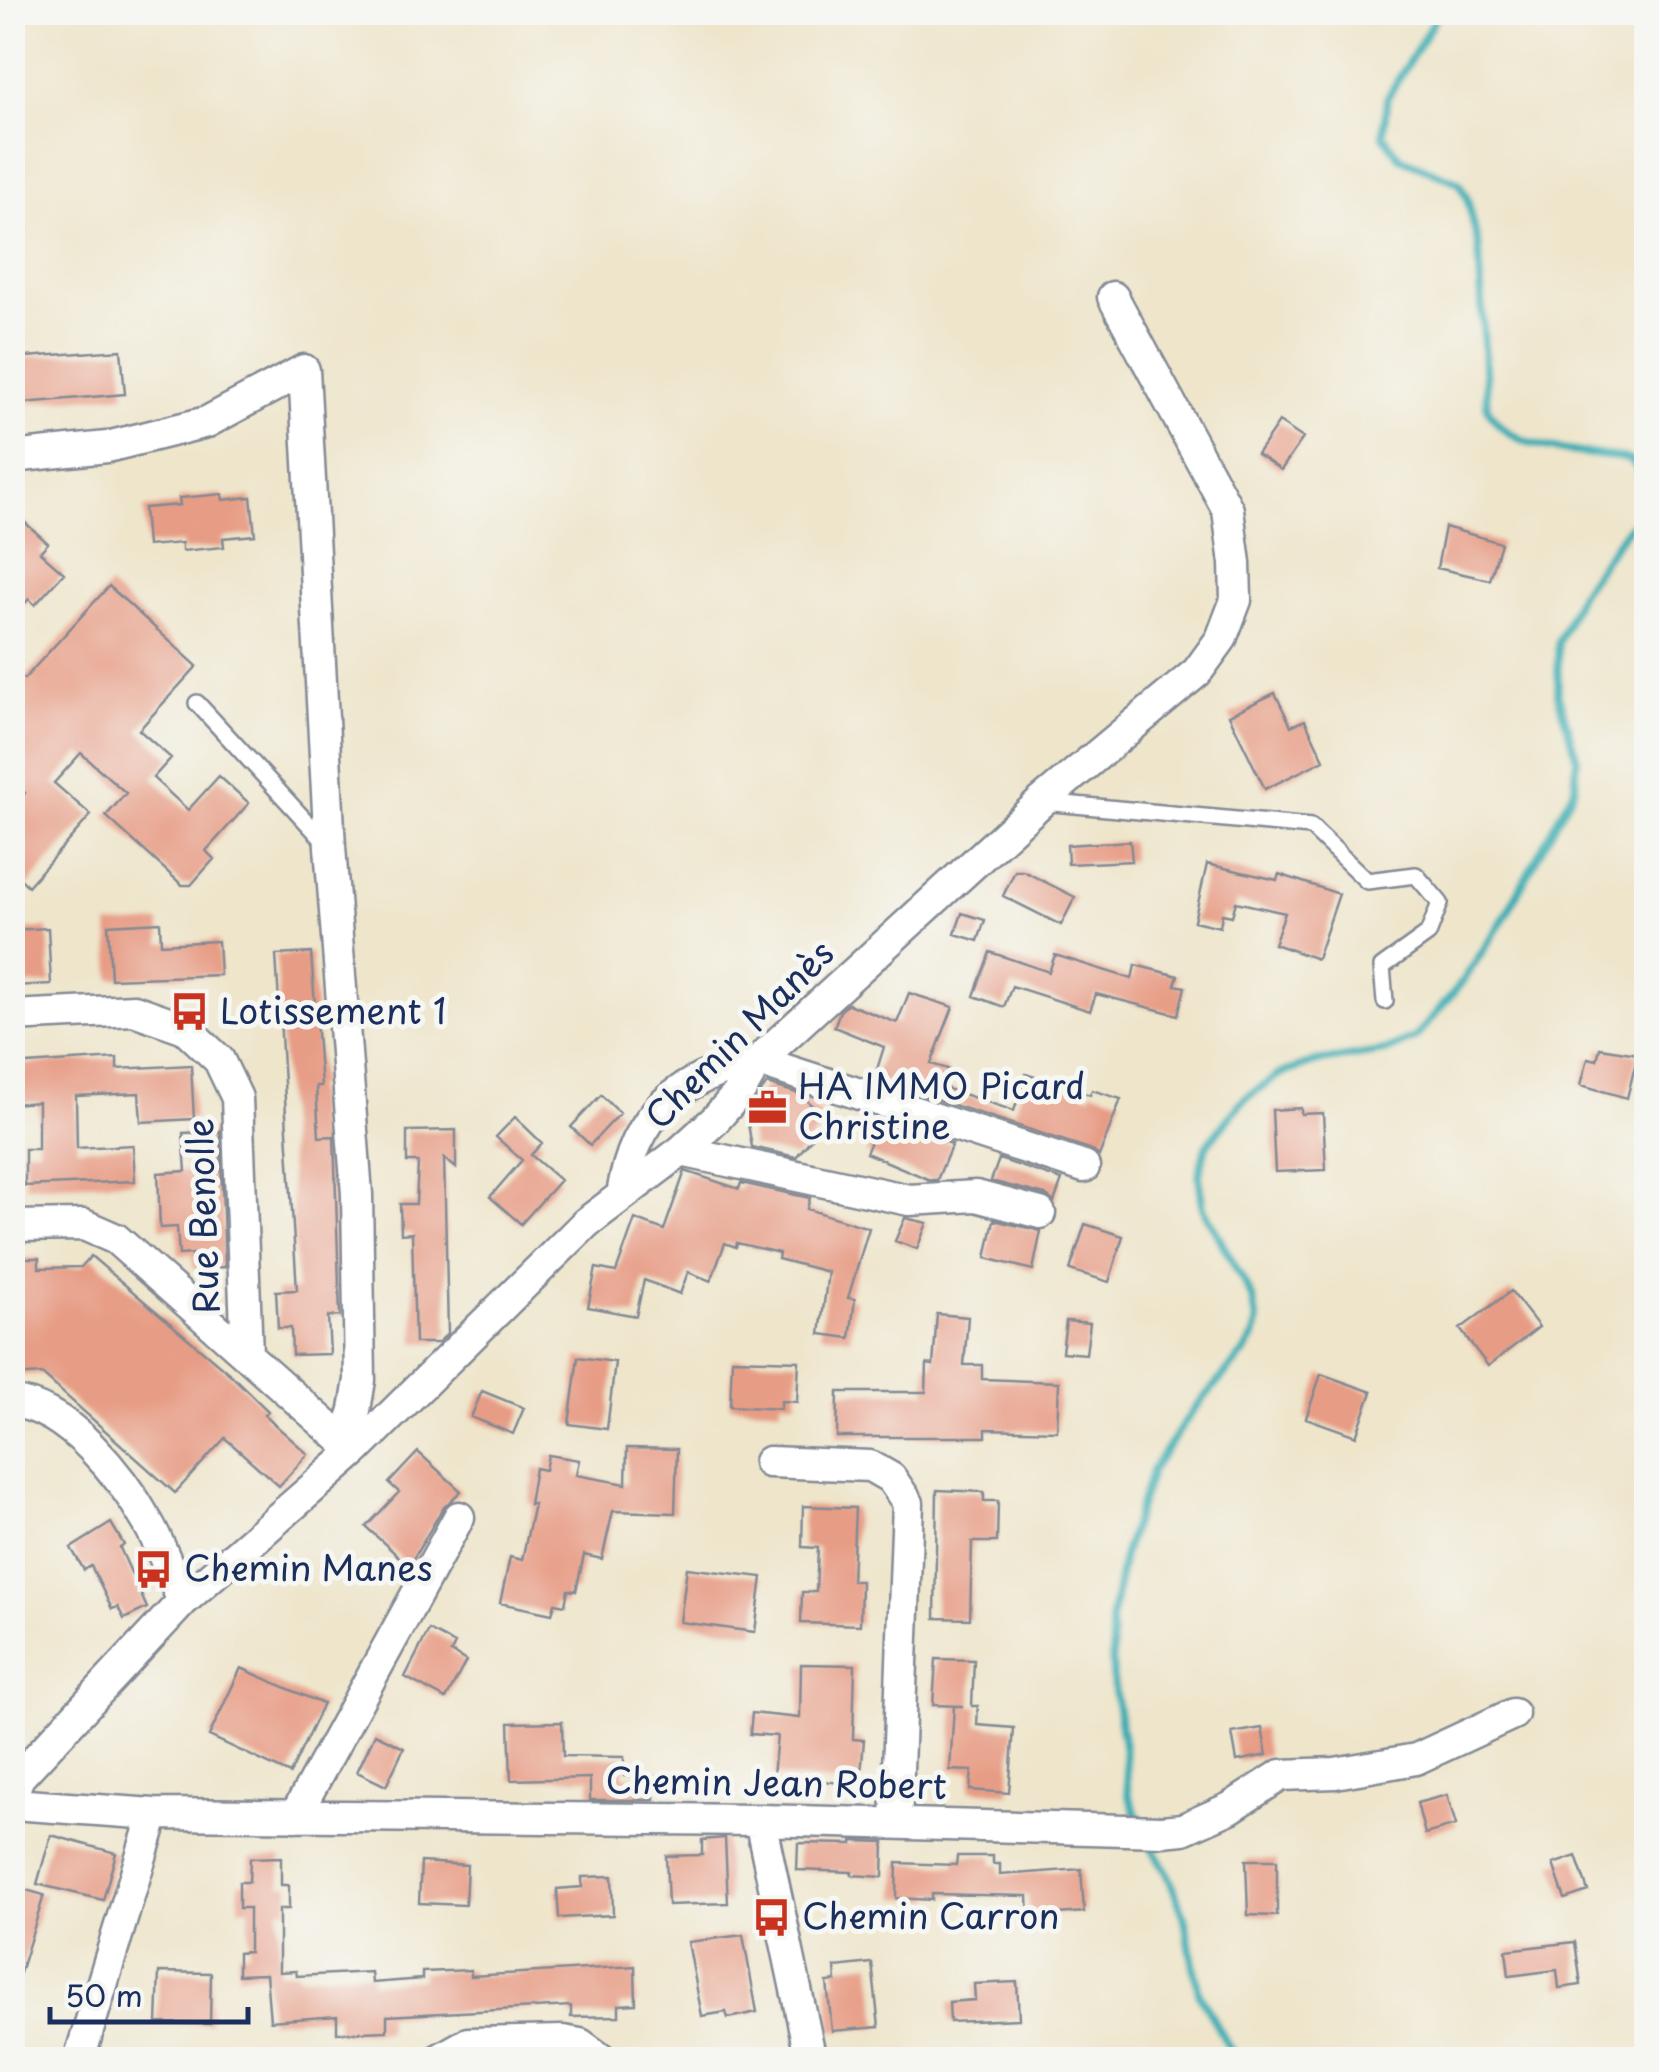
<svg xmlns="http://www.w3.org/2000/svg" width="1659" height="2072" viewBox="0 0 1659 2072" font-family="'Playpen Sans',sans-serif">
	<rect width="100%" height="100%" fill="#f6f6f2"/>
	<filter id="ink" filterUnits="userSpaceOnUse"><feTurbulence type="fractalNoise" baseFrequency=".01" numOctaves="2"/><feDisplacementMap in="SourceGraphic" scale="20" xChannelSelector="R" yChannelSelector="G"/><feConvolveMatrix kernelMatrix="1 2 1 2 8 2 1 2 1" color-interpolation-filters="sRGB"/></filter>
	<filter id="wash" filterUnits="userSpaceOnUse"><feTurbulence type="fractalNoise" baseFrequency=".0048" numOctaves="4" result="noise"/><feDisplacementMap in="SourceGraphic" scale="40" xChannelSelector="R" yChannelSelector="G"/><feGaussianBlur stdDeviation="2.25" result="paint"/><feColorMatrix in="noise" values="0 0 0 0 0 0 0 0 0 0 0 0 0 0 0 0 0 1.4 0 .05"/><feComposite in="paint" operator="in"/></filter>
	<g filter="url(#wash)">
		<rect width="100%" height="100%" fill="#eee5cb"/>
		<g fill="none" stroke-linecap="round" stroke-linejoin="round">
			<path stroke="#3badb3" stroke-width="8" d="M1439,12L1387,98L1383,135L1400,158L1458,182L1467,198L1479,248L1487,407C1507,450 1562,449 1605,456C1611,457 1623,457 1629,460C1641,467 1645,482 1646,494
				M1139,1821L1128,1794L1124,1746L1113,1679L1111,1621L1123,1556L1152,1470L1194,1409L1243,1354L1255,1335L1257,1322L1253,1299L1203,1208L1199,1175L1206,1146L1243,1100L1280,1074L1315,1062L1385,1051L1416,1037L1463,981L1503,920L1575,787L1577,759L1558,695V643L1580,593L1625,531L1642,514L1646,499
				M1146,1838L1168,1875L1184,1916L1199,1993L1236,2060"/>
		</g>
		<g id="blocks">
			<path fill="#e79c85" d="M121,350L125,394L12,404V358Z
				M1279,422L1303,438L1281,470L1257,454Z
				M222,494L223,500L251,497L255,535L223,538L224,547L182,551V543L147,546L144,508L180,505L179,498Z
				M12,511L48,543L40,552L64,573L35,605L29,599L12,617Z
				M1445,527L1501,543L1490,580L1437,568Z
				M109,586L197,666L139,730L171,758L153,778L188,810L219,776L249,803L206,851L214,859L191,885H182L106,816L126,793L81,753L54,783L91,815L28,886L12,871V807L25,793L12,781V669L24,679Z
				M1275,693L1291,726L1305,720L1324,760L1265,789L1229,715Z
				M1130,841L1132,861L1068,864L1067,845Z
				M1207,864L1277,880L1279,874L1339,894L1317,959L1274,944L1285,913L1236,902L1232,916L1222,914L1220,927L1194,921Z
				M1015,871H1023L1075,897L1061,925L1003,896Z
				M962,913L985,920L978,941L955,934Z
				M160,922L161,944L218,941L220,975L111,979L108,925Z
				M48,928L51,984L12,986V930Z
				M990,952L1049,972L1055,955L1132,979L1135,965L1178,976L1175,985L1185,987L1178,1015L1096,994L1090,1011L1012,986L1004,1007L974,996Z
				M311,953L321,1086H316L319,1137L334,1136L340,1316L328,1317L330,1354L292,1355L291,1328H278L276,1291L297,1290L276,955Z
				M909,993L953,1007L931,1064L948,1069L942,1087L1014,1111L1026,1074L1090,1095L1092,1090L1121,1099L1099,1156L1090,1149L874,1079L884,1047L834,1027L840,1011L848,1004L897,1023Z
				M1600,1048L1638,1054L1627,1098L1581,1085L1588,1058L1597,1060Z
				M117,1058V1069L191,1065L194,1119L141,1122L139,1093L76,1096L77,1148L133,1145L135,1181L25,1186V1149H38V1102L12,1104V1065Z
				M767,1084L800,1094L827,1120L796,1157L752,1147L746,1112Z
				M601,1095L620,1113L590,1145L571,1127Z
				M1301,1108V1114L1323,1113L1326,1170L1275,1172L1272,1110Z
				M515,1117L542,1143L531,1155L560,1180L521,1224L490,1197L522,1160L496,1137Z
				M880,1120L952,1144L937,1180H930L866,1153Z
				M456,1130V1168L444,1158L448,1333L438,1343H415L412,1233L401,1234L400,1204H416L418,1162H407V1131Z
				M220,1131L225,1267L193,1269L192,1254L179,1255L177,1227L160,1228L158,1173L186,1171L183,1133Z
				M999,1159L1062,1180L1054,1202L1045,1195L991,1181Z
				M685,1171L739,1189L741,1183L810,1198L807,1209L869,1228L848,1298L855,1299L850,1338L820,1334L828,1272L778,1259L779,1253L737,1243L736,1247L725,1243L711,1281L688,1272L680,1294L644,1280L636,1316L588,1307L596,1268L616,1272L635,1219L664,1230Z
				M905,1218L927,1223L917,1249L895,1241Z
				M994,1220L1041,1231L1033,1270L986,1258Z
				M1085,1224L1123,1236L1109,1282L1070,1270Z
				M91,1256L231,1375L268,1411L264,1415L308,1454L279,1486L225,1438L175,1493L42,1374L12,1376V1258H39V1268L81,1267Z
				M1511,1291L1539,1327L1488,1366L1460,1329Z
				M937,1314L968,1317L964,1365H982V1379L1059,1382L1057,1431L986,1429V1437H837L838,1392H926L927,1364L933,1365Z
				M1066,1321L1090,1323L1086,1354L1062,1352Z
				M578,1357L615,1362L607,1429L569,1424Z
				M732,1359L799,1361L797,1402L781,1401V1409L730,1406Z
				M1321,1374L1372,1392L1356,1436L1306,1418Z
				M482,1391L524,1408L513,1434L471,1417Z
				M627,1448L677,1449L675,1513L613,1511L602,1559L584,1555L576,1591L568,1590L565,1605L555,1603L552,1614L500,1603L510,1557L522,1560L534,1504H529L535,1468L545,1470L548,1455L579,1460L576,1475L626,1484Z
				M418,1452L461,1491L443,1508L409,1566L366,1527L399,1492L389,1483Z
				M937,1490L984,1492V1501H998L997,1542H972L970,1619L935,1618Z
				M803,1506L855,1508L852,1581H861L860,1625L801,1623L802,1592H816L818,1548L802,1547Z
				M111,1523L124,1545L120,1548L147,1608L124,1619L118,1607L112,1609L91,1566L84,1570L71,1548Z
				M687,1568L762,1577L755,1632L680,1622Z
				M429,1630L455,1644L451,1652L466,1661L446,1699L405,1677Z
				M936,1659L974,1660L972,1706H978L977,1725L1014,1728L1009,1793L970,1790L972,1771L950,1770L954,1706H963L933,1705Z
				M801,1664L855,1665L853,1739L864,1740L860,1785L773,1776L777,1736L750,1734L752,1713L800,1718Z
				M241,1668L323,1704L290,1774L209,1736Z
				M562,1722L563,1756L624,1757V1776H654V1800H590V1778L511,1780L509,1723Z
				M1262,1728L1267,1755L1237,1761L1232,1733Z
				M375,1734L404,1748L386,1786L357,1772Z
				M1447,1795L1456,1825L1425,1834L1417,1803Z
				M51,1835L116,1853L103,1900L37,1884Z
				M725,1838L728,1903L668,1905L666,1856L702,1855V1840Z
				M853,1841L884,1842L883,1877L852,1875V1872L797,1870L798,1843L853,1844Z
				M957,1856H993V1864H1000V1875L1081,1869L1084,1912L1029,1916L1028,1896L932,1894V1900L896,1898L897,1863L956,1865Z
				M1576,1856L1588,1891L1565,1899L1553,1864Z
				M281,1857V1885H289V1909H279V1972L296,1971L297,1976L371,1972L372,1983L422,1979V1972L471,1970V1976L635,1966L636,2004L619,2005V2016L571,2017V2006L387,2016V2031L337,2033V2016L270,2021L266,1974L238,1975V1953L249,1952V1908H239V1882H249L250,1858Z
				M1246,1860H1277V1916L1248,1915Z
				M421,1862L467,1865L465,1905L419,1903Z
				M612,1876L613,1915L559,1918L557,1889L582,1887V1877Z
				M12,1886L44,1895L19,1976H12Z
				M743,1935L757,2012L728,2018L726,2012L702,2016L688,1942Z
				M1575,1942L1581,1985L1559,1988L1557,1970L1509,1976L1506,1950Z
				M872,1963L879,2027L832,2031L827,1982L836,1981L835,1967Z
				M159,1972L211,1973L210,2024L157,2023Z
				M1017,1982L1019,2019L950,2022L949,2002L975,2000L974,1984Z"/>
		</g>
	</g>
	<g filter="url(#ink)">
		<use href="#blocks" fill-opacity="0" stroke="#848a94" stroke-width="2.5"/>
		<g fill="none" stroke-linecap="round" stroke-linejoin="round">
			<defs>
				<path id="service" d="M197,703L326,843
					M1043,802L1311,827L1367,881L1416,875L1440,903L1428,934L1382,967L1385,1001"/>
				<path id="minor" d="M12,457L107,447L207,422L304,370L330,847L357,1194L360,1380L355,1410L345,1441
					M12,1016L134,1010L185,1028L219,1060L237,1098L247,1354
					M681,1151L909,1200L976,1196L1040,1213
					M622,1195C634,1114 678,1076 758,1061L1084,1167
					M12,1226L84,1225L116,1239L355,1451
					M12,1402C68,1407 122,1477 148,1523C162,1547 171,1576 183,1601
					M769,1462L870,1466L891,1478L908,1503L896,1823
					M12,1795L19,1777L183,1601L355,1451L586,1223L681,1151L715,1120L741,1090L758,1061L1041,802L1197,672L1221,639L1236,600L1235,563L1228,510L1113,297
					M12,1804L154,1814L760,1820L1162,1831L1183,1829L1230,1808L1281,1775L1335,1773L1416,1759L1513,1714
					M295,1816L459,1517
					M760,1820L811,2060
					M79,2060L154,1814
					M438,2060L468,2043L563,2041L580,2044L602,2060"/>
			</defs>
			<use href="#service" stroke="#848a94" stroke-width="20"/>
			<use href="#minor" stroke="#848a94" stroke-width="35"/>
			<use href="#service" stroke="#fff" stroke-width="15"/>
			<use href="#minor" stroke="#fff" stroke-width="30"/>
		</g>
	</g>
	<defs>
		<symbol id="bus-bare" viewBox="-9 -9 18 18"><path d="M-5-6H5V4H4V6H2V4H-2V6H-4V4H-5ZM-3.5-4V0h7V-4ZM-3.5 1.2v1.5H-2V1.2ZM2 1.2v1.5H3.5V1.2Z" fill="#c8321e" stroke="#f6f6f2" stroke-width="2.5" paint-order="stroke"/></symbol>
		<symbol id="office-bare" viewBox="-9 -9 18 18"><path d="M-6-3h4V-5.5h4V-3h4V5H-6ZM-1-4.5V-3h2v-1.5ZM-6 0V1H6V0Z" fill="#c8321e" stroke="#f6f6f2" stroke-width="2.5" paint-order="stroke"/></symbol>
	</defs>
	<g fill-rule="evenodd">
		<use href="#bus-bare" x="162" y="984" width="55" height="55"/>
		<use href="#office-bare" x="740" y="1080" width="55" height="55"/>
		<use href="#bus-bare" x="126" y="1542" width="55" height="55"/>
		<use href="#bus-bare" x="744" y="1890" width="55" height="55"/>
	</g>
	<g text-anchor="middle" stroke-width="10" stroke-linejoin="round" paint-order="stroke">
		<g font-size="35" fill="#1b2f5e" stroke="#f6f6f2" text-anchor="start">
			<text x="220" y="1024">Lotissement 1</text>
			<text x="798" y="1099">HA IMMO Picard<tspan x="798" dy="40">Christine</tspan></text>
			<text x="184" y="1581">Chemin Manes</text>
			<text x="802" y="1929">Chemin Carron</text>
		</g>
		<g font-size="35" fill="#1b2f5e" stroke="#f6f6f2">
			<text transform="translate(740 1035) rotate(-45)" y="12">Chemin Manès</text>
			<text transform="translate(204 1216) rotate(-92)" y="12">Rue Benolle</text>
			<text transform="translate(776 1784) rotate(1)" y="12">Chemin Jean Robert</text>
		</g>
	</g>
	<rect width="1659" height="2072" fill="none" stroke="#f6f6f2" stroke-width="50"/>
	<path d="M50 2007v15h198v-15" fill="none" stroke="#1b2f5e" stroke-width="5"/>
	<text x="65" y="2007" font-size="30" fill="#1b2f5e" stroke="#f6f6f2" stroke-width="8" paint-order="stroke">50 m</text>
</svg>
